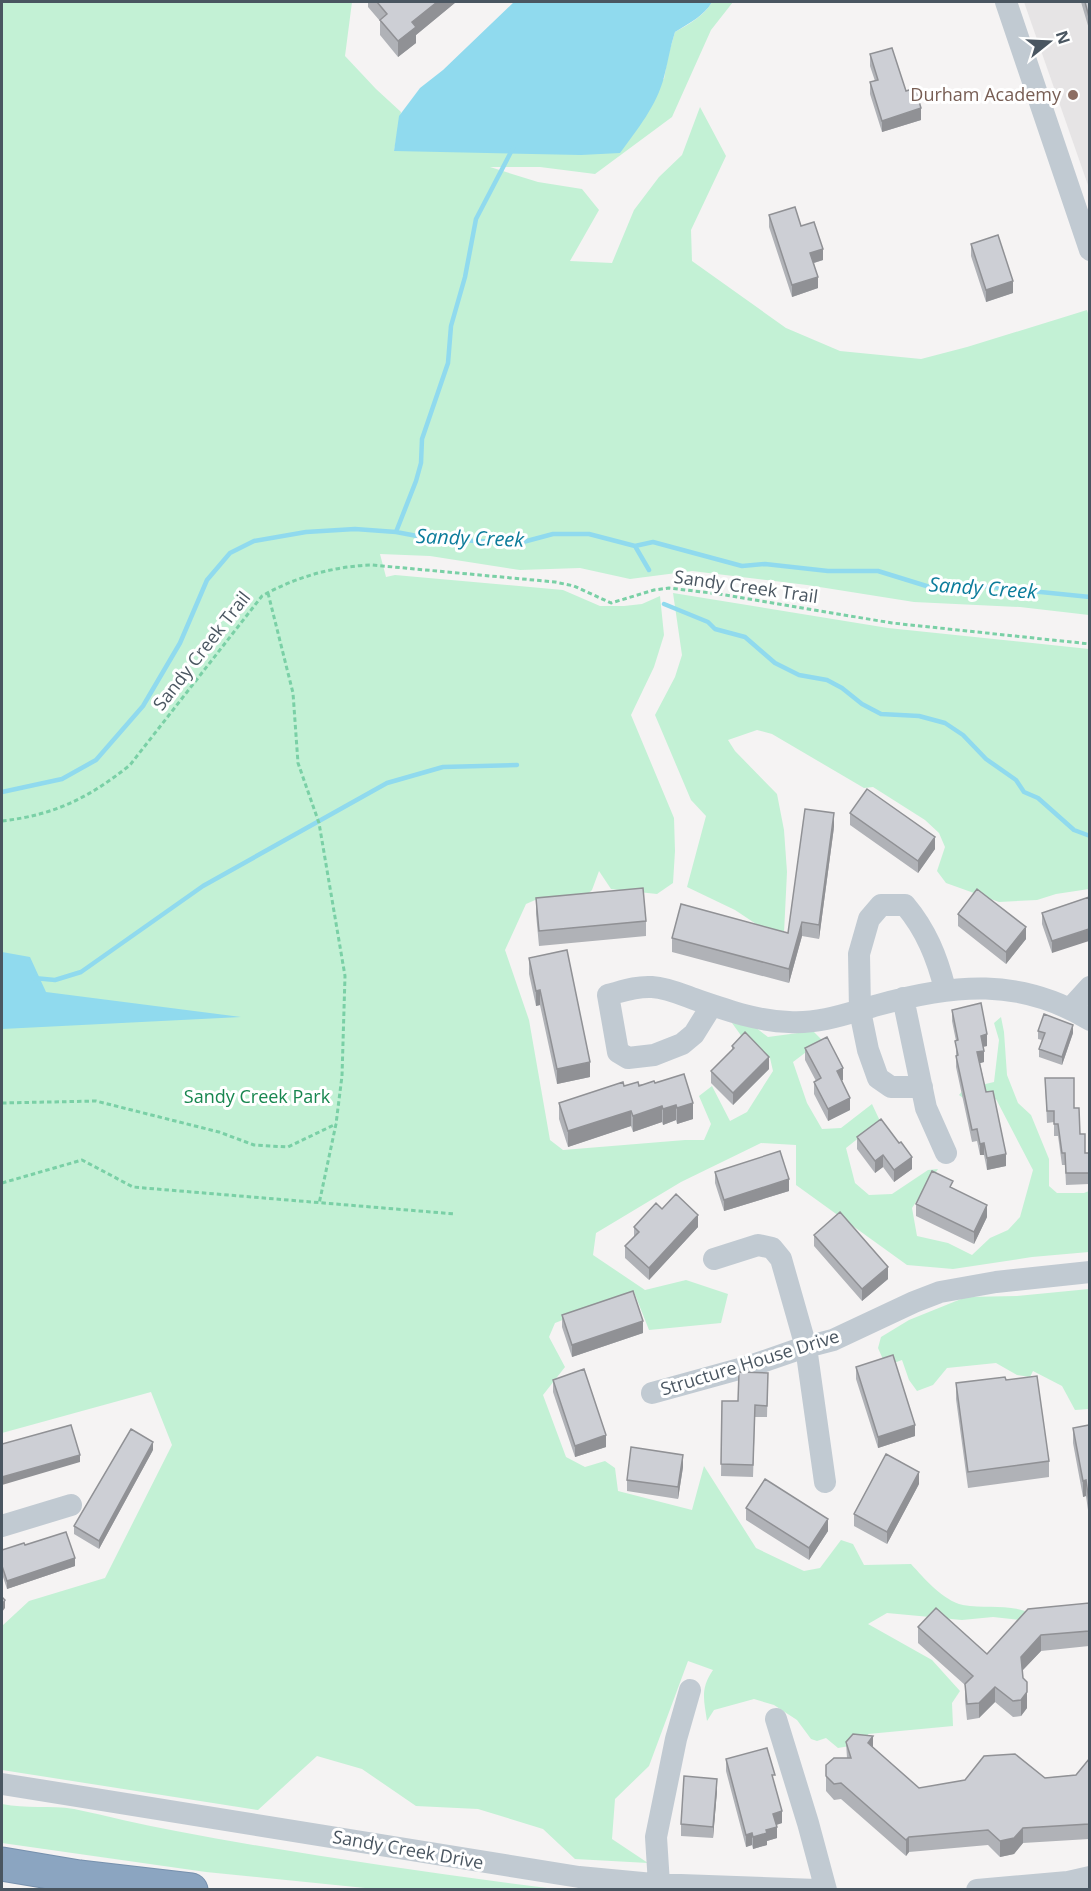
<svg xmlns="http://www.w3.org/2000/svg" width="1091" height="1891" viewBox="0 0 1091 1891" font-family="'Open Sans',sans-serif">
	<rect width="100%" height="100%" fill="#f5f3f3"/>
	<path fill="#e6e4e5" d="M1024,2H1089V188Z"/>
	<path fill="#c3f1d5" d="M2,2H352L345,56L376,89L401,112L394,151L664,79L668,56L675,32C689,24 704,16 712,2H733L711,30L672,117L595,174L540,167H490L538,182L582,189L599,210L570,261L612,263L634,210L659,177L682,155L700,107L726,156L691,230L692,261L786,328L840,351L921,359L967,347L1087,310L1090,319L1089,615L1020,607L914,602L807,585L692,571L630,579L580,568L520,570L430,556L380,554L386,577L395,575L563,590L600,606H624L642,604L660,596L664,635L654,667L631,715L674,818L675,851L673,883L657,894L611,889L599,871L592,890L584,898L542,897L526,904L505,950L529,1020L550,1140L563,1150L685,1140H704L711,1124L699,1096L712,1086L730,1121L747,1112L773,1071L770,1058L745,1041L732,1023L751,1024L768,1037L813,1031L822,1040L793,1062L807,1103L822,1129L841,1128L872,1104L880,1121L846,1148L855,1183L869,1195L892,1194L928,1170L938,1169L912,1208L917,1236L948,1243L972,1255L990,1238L1008,1230L1020,1217L1033,1170L996,1099L973,1105L959,1095L964,1089L994,1082L999,1040L994,1023L1001,1017L1004,1032L1007,1075L1018,1103L1031,1115L1049,1159V1186L1057,1193H1084L1089,1191V1252L1032,1257L953,1269L907,1265L796,1185V1145L761,1143L681,1182L596,1233L593,1255L645,1290L686,1280L728,1294L721,1323L649,1330L634,1292L555,1323L549,1337L565,1367L543,1395L566,1457L585,1467L605,1461L615,1468L618,1491L692,1510L704,1466L756,1548L804,1571L820,1568L841,1540L853,1544L864,1565L911,1564C925,1579 942,1600 963,1605C984,1609 1004,1604 1025,1611L1020,1620L993,1617L962,1620L887,1613L868,1624L932,1660L960,1691L952,1703L953,1726L868,1734L867,1743L838,1748L826,1738L817,1741L811,1739L797,1720L774,1705L754,1699L714,1710L707,1721C704,1700 700,1689 713,1670L688,1661L649,1766L615,1799L612,1839L648,1863L575,1859L543,1829L478,1809L416,1806L362,1769L317,1756L258,1810L2,1770V1626L29,1601L105,1578L172,1445L151,1392L2,1433Z
		M673,593L888,628L1089,649V889L1056,894L1037,900L999,902L946,883L937,871L945,847L939,833L925,820L873,787L864,788L772,734L757,730L728,740L735,751L777,794L784,830L787,872L784,933L777,938L735,910L687,887L706,816L691,800L655,715L675,677L682,655Z
		M1089,1289V1409L1075,1410L1062,1386L1033,1371L1030,1377L1017,1375L996,1363L947,1368L933,1385L917,1391L909,1380L902,1360L886,1366L878,1348L881,1337L909,1320L966,1297L1017,1296Z
		M2,1804C26,1809 50,1805 74,1809C108,1816 142,1825 176,1831C302,1855 428,1873 555,1889L365,1888L206,1872L2,1843Z"/>
	<path fill="#90daee" d="M514,2H712C704,16 689,23 675,32C670,47 668,62 664,77C657,105 637,130 620,153L581,155L394,151L399,116L420,88L443,70Z
		M2,952L30,957L46,992L241,1017L2,1029Z"/>
	<g fill="none" stroke-linecap="round" stroke-linejoin="round">
		<path stroke="#90daee" stroke-width="4.5" d="M396,532L416,481L421,463L422,439L448,363L451,326L465,277L476,219L513,148
			M635,546L649,570
			M664,604L708,622L715,629L745,637L775,663L799,675L827,680L842,688L862,704L881,714L919,716L945,723L963,735L986,759L1016,780L1024,792L1038,798L1074,830L1090,836
			M2,792L62,779L96,760L143,706L180,643L207,580L230,553L254,541L306,532L355,529L396,532L433,539L499,542H523L553,534H589L635,546L653,542L742,566L765,564L828,571H878L933,588L963,584L1090,597
			M34,978L55,980L81,972L203,886L387,783L443,767L517,765"/>
		<defs>
			<path id="highway" d="M2,1864L79,1877L191,1890"/>
		</defs>
		<use href="#highway" stroke="#7690ad" stroke-width="35"/>
		<path stroke="#7ad0a6" stroke-width="3" stroke-dasharray="4.5 3" stroke-linecap="butt" d="M268,593L293,693L298,763L319,823L345,976L342,1076L336,1124L319,1204
			M2,821C54,815 89,798 130,765L262,596C295,577 335,566 372,565L555,582L574,586L611,603L654,590L669,588L719,594L892,623L1090,644
			M2,1103L96,1101L219,1132L254,1145L288,1147L336,1124
			M2,1183L82,1160L133,1187L455,1214"/>
		<path stroke="#c1cad2" stroke-width="22" d="M1006,2L1090,250
			M903,998L926,1108L946,1153
			M712,1005L694,1034L682,1044L654,1055L628,1058L618,1052L608,995C623,991 636,986 652,987C669,988 685,996 700,1001C729,1011 758,1021 789,1022C820,1024 849,1013 878,1005C953,984 1020,977 1090,1020
			M1070,1009L1090,987
			M922,1087H891L878,1078L868,1050L860,1011L859,954L869,919L881,905H905C926,930 937,957 945,989
			M714,1259L758,1245L772,1248L781,1259L806,1347L825,1482
			M652,1393L750,1366L802,1348L833,1340L914,1302L940,1292L996,1282L1090,1272
			M2,1526L71,1505
			M776,1719L808,1823L826,1890
			M2,1784L579,1877L653,1884L817,1890
			M659,1884L656,1837L676,1739L690,1690
			M977,1890L1068,1882L1090,1877"/>
		<use href="#highway" stroke="#8ba5c1" stroke-width="33"/>
	</g>
	<path fill="#b0b2b7" d="M368,2H456L416,35V43L398,57L380,35V21L368,7Z
		M1081,2H1089V29Z
		M870,54L906,91L921,120L882,132L870,94V82L875,81L870,66Z
		M769,215L801,226L823,260L814,263L818,288L792,297L769,227Z
		M971,244L1013,293L986,302L971,256Z
		M850,813L935,849L918,873L850,825Z
		M834,827L819,939L802,936L789,983L672,952V938L788,933Z
		M1089,897L1052,953L1042,924V913Z
		M536,898L646,921V936L539,946L536,914Z
		M958,914L1026,939L1006,964L958,926Z
		M529,958L590,1077L557,1084L540,1005L536,1006L529,974Z
		M952,1010L987,1046L983,1047L984,1062L980,1063L986,1092L1006,1166L987,1170L984,1155H980L977,1141L972,1142L956,1067V1041L952,1021Z
		M1038,1031L1073,1033L1062,1065L1039,1057V1049L1042,1040L1038,1039Z
		M732,1046L769,1069L733,1105L711,1083V1071L732,1050Z
		M805,1048L843,1080H841L850,1110L828,1121L814,1094V1082L816,1081L805,1060Z
		M1045,1078L1074,1108L1085,1153H1089V1184L1066,1185L1065,1165H1062L1058,1136H1054V1122L1047,1123Z
		M655,1083L693,1119L677,1124L676,1120L663,1125L662,1122L633,1132L631,1126L568,1147L559,1119V1103L624,1086Z
		M857,1137L912,1169L894,1182L883,1167L875,1173L857,1149Z
		M715,1172L789,1191L724,1211L715,1183Z
		M953,1189L987,1217L974,1244L916,1216V1204Z
		M634,1227H698L649,1280L625,1258V1246L634,1237Z
		M814,1235L888,1279L862,1301L814,1246Z
		M562,1315L643,1333L572,1357L562,1327Z
		M856,1367L915,1436L878,1448L856,1379Z
		M768,1373L767,1417H755L753,1477L721,1476L722,1401H738Z
		M553,1380L606,1447L575,1457L553,1392Z
		M1006,1380L1049,1461V1477L968,1488L956,1399V1383Z
		M1089,1425V1517L1086,1496L1083,1497L1073,1443V1428Z
		M153,1450L99,1549L74,1534V1526Z
		M683,1467L678,1499L627,1491V1480Z
		M919,1484L887,1544L854,1526V1514Z
		M746,1508L828,1531L809,1560L746,1520Z
		M25,1545L75,1566L7,1589L2,1574V1550Z
		M1089,1603V1646L1041,1651L1022,1671L1027,1708L1021,1716L1013,1717L995,1702L979,1718L967,1720L965,1700V1685L918,1643V1627L987,1654Z
		M846,1742L873,1748L919,1788L1076,1775L1089,1759V1839L1023,1843L1014,1854L1000,1857L988,1845L909,1852L906,1856L841,1799L834,1800L826,1791V1765L847,1758Z
		M726,1759L775,1785L782,1823L776,1825L777,1838L767,1841V1845L753,1849L752,1845L746,1847L726,1771Z
		M717,1791L713,1838L681,1836V1824Z"/>
	<path fill="#909195" d="M437,2H456L416,35V43L398,57V41L412,22Z
		M921,108V120L882,132V121Z
		M823,249V260L810,264V253Z
		M818,277V288L792,297V285Z
		M1013,281V293L986,302V290Z
		M834,813V827L819,939V925Z
		M935,837V849L918,873V861Z
		M802,922V936L789,983V969Z
		M1026,927V939L1006,964V952Z
		M1089,929V941L1052,953V941Z
		M540,990V1005L536,1006V991Z
		M1073,1025V1033L1062,1065V1057Z
		M987,1034V1046L981,1047V1036Z
		M984,1051V1062L977,1064V1052Z
		M769,1057V1069L733,1105V1093Z
		M590,1062V1077L557,1084V1069Z
		M843,1068V1080L837,1083V1071Z
		M850,1098V1110L828,1121V1109Z
		M693,1103V1119L677,1124V1108Z
		M676,1105V1120L663,1125V1109Z
		M662,1106V1122L633,1132V1116Z
		M631,1111V1126L568,1147V1131Z
		M984,1143V1155H980V1144Z
		M1006,1154V1166L987,1170V1158Z
		M883,1155V1167L875,1173V1161Z
		M912,1157V1169L894,1182V1170Z
		M789,1179V1191L724,1211V1200Z
		M987,1205V1217L974,1244V1232Z
		M698,1215V1227L649,1280V1268Z
		M888,1267V1279L862,1301V1289Z
		M643,1321V1333L572,1357V1345Z
		M915,1425V1436L878,1448V1437Z
		M606,1435V1447L575,1457V1446Z
		M153,1442V1450L99,1549V1541Z
		M80,1455V1462L2,1485V1477Z
		M683,1455V1467L678,1499V1487Z
		M919,1472V1484L887,1544V1532Z
		M1086,1480V1496L1083,1497V1481Z
		M828,1519V1531L809,1560V1548Z
		M75,1558V1566L7,1589V1581Z
		M5,1600V1608L2,1612V1605Z
		M1041,1635V1651L1021,1672V1657Z
		M995,1687V1702L979,1718V1703Z
		M1027,1692V1708L1021,1716V1700Z
		M873,1736V1752L868,1743Z
		M717,1779V1791L713,1838V1827Z
		M782,1811V1823L773,1826V1814Z
		M777,1827V1838L767,1841V1845L753,1849V1837L766,1830Z
		M1023,1828V1843L1014,1854L1000,1857V1841Z
		M752,1833V1845L746,1847V1835Z
		M909,1837V1852L906,1856V1840Z"/>
	<path fill="#cdcfd5" stroke="#909195" stroke-width="1.5" d="M377,2H437L412,22L416,27L398,41L380,20L387,14Z
		M1085,2H1089V17Z
		M892,48L906,91L915,88L921,108L882,121L870,82L878,80L870,54Z
		M795,207L801,226L814,222L823,249L810,253L818,277L792,285L769,215Z
		M998,235L1013,281L986,290L971,244Z
		M867,789L935,837L918,861L850,813Z
		M805,809L834,813L819,925L802,922L789,969L672,938L681,904L788,933Z
		M643,888L646,921L539,931L536,898Z
		M977,889L1026,927L1006,952L958,914Z
		M1089,897V929L1052,941L1042,913Z
		M567,950L590,1062L557,1069L540,990L536,991L529,958Z
		M981,1003L987,1034L981,1036L984,1051L977,1052L986,1092L993,1091L1006,1154L987,1158L984,1143L980,1144L977,1129L972,1130L956,1056L958,1055L955,1041L958,1040L952,1010Z
		M1044,1014L1073,1025L1062,1057L1039,1049L1045,1033L1038,1031Z
		M745,1032L769,1057L733,1093L711,1071L734,1048L732,1046Z
		M827,1037L843,1068L837,1071L850,1098L828,1109L814,1082L821,1078L805,1048Z
		M684,1074L693,1103L677,1108L676,1105L663,1109L662,1106L633,1116L631,1111L568,1131L559,1103L623,1082L624,1086L638,1082L639,1086L654,1081L655,1083Z
		M1045,1078H1074V1108H1079L1080,1134H1085V1153H1089V1173H1066L1065,1153H1062L1058,1124H1054V1111H1047Z
		M881,1119L899,1143L901,1142L912,1157L894,1170L883,1155L875,1161L857,1137Z
		M780,1151L789,1179L724,1200L715,1172Z
		M932,1171L953,1181L950,1187L987,1205L974,1232L916,1204Z
		M676,1194L698,1215L649,1268L625,1246L639,1232L634,1227L656,1203L662,1209Z
		M840,1212L888,1267L862,1289L814,1235Z
		M633,1291L643,1321L572,1345L562,1315Z
		M893,1355L915,1425L878,1437L856,1367Z
		M584,1369L606,1435L575,1446L553,1380Z
		M739,1372L768,1373L767,1406L755,1405L753,1465L721,1464L722,1401H738Z
		M1037,1376L1049,1461L968,1472L956,1383L1005,1377L1006,1380Z
		M71,1425L80,1455L2,1477V1444Z
		M1089,1425V1502L1086,1480L1083,1481L1073,1428Z
		M131,1429L153,1442L99,1541L74,1526Z
		M631,1447L683,1455L678,1487L627,1480Z
		M886,1454L919,1472L887,1532L854,1514Z
		M765,1479L828,1519L809,1548L746,1508Z
		M66,1532L75,1558L7,1581L2,1566V1550L24,1543L25,1545Z
		M2,1597L5,1600L2,1605Z
		M1089,1603V1631L1041,1635L1021,1657L1023,1678L1027,1682V1692L1021,1700L1013,1701L995,1687L979,1703L967,1704L965,1684L973,1676L918,1627L936,1608L987,1654L1028,1609Z
		M853,1734L873,1736L868,1743L919,1788L965,1780L984,1756L1015,1754L1045,1778L1076,1775L1089,1759V1824L1023,1828L1014,1838L1000,1841L988,1830L909,1837L906,1840L841,1783L834,1784L826,1776V1765L834,1758H851L846,1742Z
		M767,1748L775,1775H772L782,1811L773,1814L777,1827L766,1830L767,1833L753,1837L752,1833L746,1835L726,1759Z
		M684,1776L717,1779L713,1827L681,1824Z"/>
	<circle fill="#8d6e63" stroke="#fff" stroke-width="2" cx="1073" cy="95" r="6"/>
	<g text-anchor="middle" stroke-width="6" stroke-linejoin="round" paint-order="stroke">
		<g font-size="18" fill="#785e54" stroke="#fff" text-anchor="end">
			<text x="1061" y="101">Durham Academy</text>
		</g>
		<g font-size="18" fill="#4a5661" stroke="#fff">
			<text transform="translate(746 587) rotate(8)" y="6">Sandy Creek Trail</text>
			<text transform="translate(202 651) rotate(-52)" y="6">Sandy Creek Trail</text>
			<text transform="translate(750 1363) rotate(-17)" y="6">Structure House Drive</text>
			<text transform="translate(408 1850) rotate(10)" y="6">Sandy Creek Drive</text>
		</g>
		<g font-size="18" fill="#17864f" stroke="#fff">
			<text x="257" y="1103">Sandy Creek Park</text>
		</g>
		<g font-size="20" font-style="italic" fill="#0c7c9b" stroke="#fff">
			<text transform="translate(470 538) rotate(2)" y="7">Sandy Creek</text>
			<text transform="translate(983 588) rotate(4)" y="7">Sandy Creek</text>
		</g>
	</g>
	<rect width="1091" height="1891" fill="none" stroke="#4a5661" stroke-width="6"/>
	<g transform="translate(1049 42) rotate(72)" stroke="#ffffff" stroke-width="4.5" paint-order="stroke">
	<path d="M0-4.5L10 22L0 15L-10 22Z" fill="#4a5661"/>
	<text y="-9" font-size="16" font-weight="bold" text-anchor="middle" fill="#4a5661">N</text>
	</g>
</svg>
